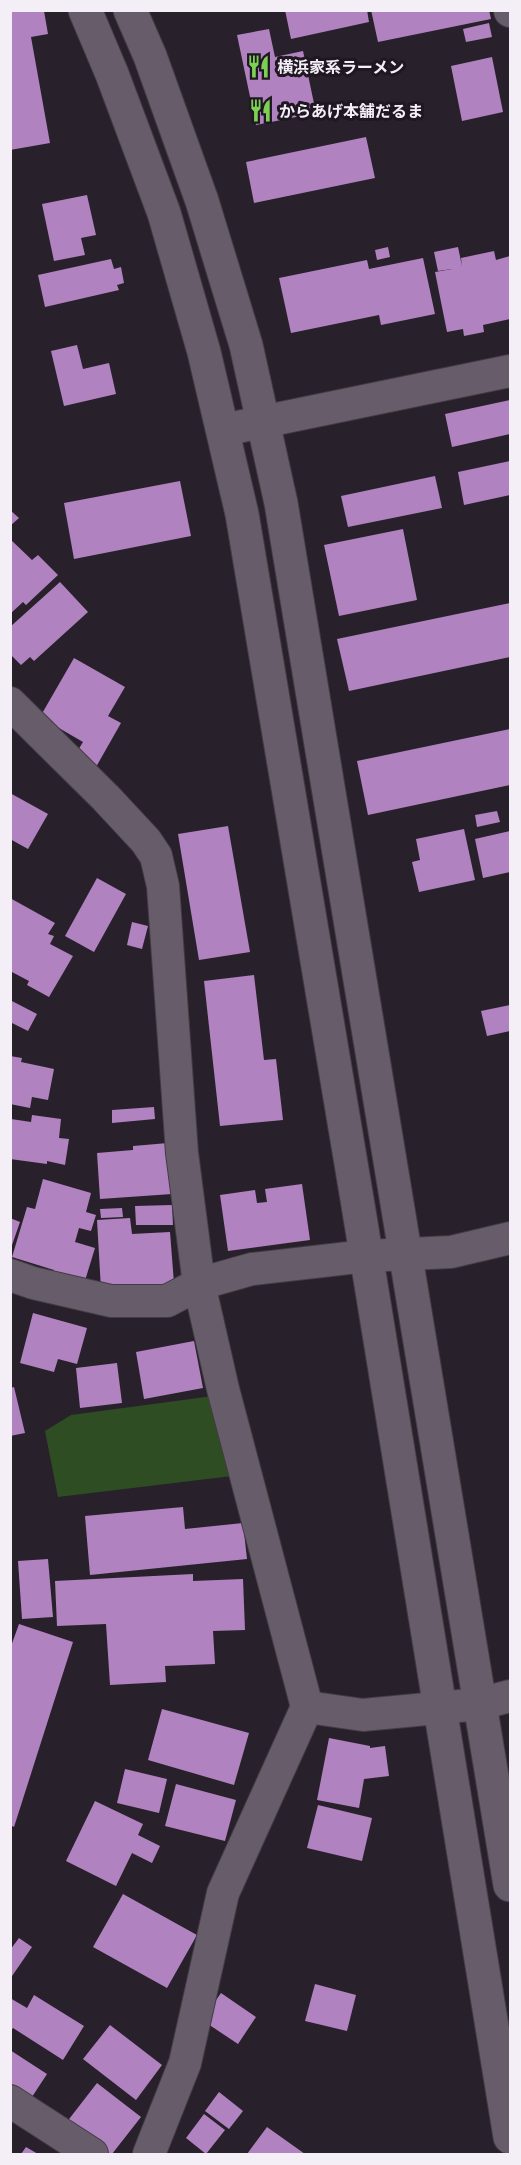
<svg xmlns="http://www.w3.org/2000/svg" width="521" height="2165" viewBox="0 0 521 2165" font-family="'Noto Serif','Noto Sans JP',serif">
	<rect width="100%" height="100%" fill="#28212b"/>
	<path fill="#2f4d22" d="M213,1396L232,1476L58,1497L45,1431L71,1415Z"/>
	<path fill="#b182c0" d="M10,10L44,11L48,34L31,37L50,143L10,150Z
		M285,10H367L369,22L291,39Z
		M371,10H489L491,19L378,42Z
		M489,23L492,37L466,42L463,29Z
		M269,29L275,57L303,51L316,113L256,125L237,35Z
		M492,57L503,112L462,121L451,66Z
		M366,137L375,178L254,203L246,162Z
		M87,195L96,235L81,238L85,255L54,261L42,204Z
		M388,247L390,257L377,260L375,250Z
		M458,247L462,266L461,258L494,251L496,260L510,256V319L483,325L484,332L464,336L463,329L447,332L435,272L452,269L438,271L434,252Z
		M423,258L435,314L381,325L379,315L291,333L279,278L367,260L369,269Z
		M111,259L114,269L121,267L124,283L117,285L119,290L45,307L38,275Z
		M77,345L83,369L109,363L116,394L64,406L51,351Z
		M510,400V434L452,447L445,414Z
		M510,461V495L464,505L458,472Z
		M435,476L442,508L348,527L341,496Z
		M180,481L191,536L74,559L64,503Z
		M10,510L19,518L10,526Z
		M403,529L417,600L339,616L324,545Z
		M10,539L32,560L38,555L58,575L26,605L23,602L10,614Z
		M60,582L88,612L34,661L30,657L21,665L10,654V627Z
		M510,603V657L349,691L337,639Z
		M74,658L125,687L108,716L121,723L96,767L75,755L83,742L40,717Z
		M510,729V785L368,815L357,761Z
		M10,793L48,814L28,849L10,839Z
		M497,811L500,822L477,827L475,815Z
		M228,826L250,952L199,960L178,834Z
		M464,829L475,880L419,892L412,862L420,860L416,839Z
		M510,831V872L483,878L475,839Z
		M97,878L126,894L94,952L65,936Z
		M10,898L55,923L48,934L54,936L50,944L73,956L49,997L27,985L29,981L10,971Z
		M132,922L148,926L142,949L127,945Z
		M254,975L264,1060L276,1059L283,1120L220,1126L204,981Z
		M10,1000L37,1014L28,1031L10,1022Z
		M510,1005V1031L487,1036L481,1011Z
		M10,1056L22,1058L21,1062L54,1069L48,1100L32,1097L30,1108L10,1104Z
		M154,1107L155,1119L112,1123V1110Z
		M32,1115L61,1119L59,1138L69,1139L65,1165L47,1161V1164L10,1159L11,1119L31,1122Z
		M168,1143L172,1194L100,1199L97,1153L133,1150V1146Z
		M43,1179L91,1193L86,1212L96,1215L91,1231L79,1228L75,1242L95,1248L84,1284L53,1275L54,1270L12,1257L27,1207L35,1209Z
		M302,1184L310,1240L228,1251L220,1195L255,1190L257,1203L267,1202L265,1189Z
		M172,1205L173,1225H136L135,1206Z
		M122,1208L123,1217L101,1218L100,1209Z
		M10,1218L20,1222L11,1248H10Z
		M130,1218L132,1234L170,1232L174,1283L101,1289L97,1220Z
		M33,1313L87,1328L77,1364L58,1359L54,1372L20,1363Z
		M194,1341L203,1388L144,1399L136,1352Z
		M117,1363L122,1403L80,1408L76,1368Z
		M14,1387L25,1433L10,1436V1388Z
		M183,1507L185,1529L243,1523L247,1559L90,1575L85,1516Z
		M48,1559L53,1617L22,1619L18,1561Z
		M193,1574V1581L243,1579L245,1630L213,1631L215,1664L165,1666L166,1682L110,1685L106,1624L57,1626L55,1581Z
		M19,1624L73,1642L14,1827L10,1825V1649Z
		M162,1709L249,1733L234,1785L148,1760Z
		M329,1738L370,1746V1748L385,1746L389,1776L364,1779L359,1808L317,1800Z
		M125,1769L167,1779L159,1813L117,1803Z
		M176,1784L236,1800L225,1841L165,1826Z
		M95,1801L143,1824L138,1835L160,1846L152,1863L132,1853L116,1886L66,1861Z
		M318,1805L372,1818L362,1861L307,1848Z
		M123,1894L197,1935L167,1988L93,1947Z
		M19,1938L32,1947L10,1979V1950Z
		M315,1984L356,1995L347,2031L305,2021Z
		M221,1993L256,2017L238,2044L202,2020Z
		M34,1995L84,2026L63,2060L13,2028L10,2032V1998L27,2008Z
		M110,2025L162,2065L136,2100L83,2059Z
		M10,2050L47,2074L30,2100L10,2087Z
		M97,2083L141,2117L112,2154H107L66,2123Z
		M219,2092L243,2111L229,2129L205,2111Z
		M204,2114L225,2130L206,2154L186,2138Z
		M267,2127L305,2154H247Z
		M26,2147L38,2154H21Z"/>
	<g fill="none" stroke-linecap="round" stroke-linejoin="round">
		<defs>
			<path id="street" d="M510,10V11
				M223,430L510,371
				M10,703L106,798L146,841L156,856L163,886L182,1153L199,1284L223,1389L307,1707L223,1893L185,2063L149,2154
				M10,1275L33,1283L111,1301H167L199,1284L252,1269L366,1256L451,1252L510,1238
				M307,1707L363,1715L480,1704L510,1696
				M10,2101L92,2154"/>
			<path id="secondary" d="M85,10L112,74L164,213L204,352L242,514L359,1211L510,2137
				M130,10L150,56L202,201L246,345L281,503L510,1885"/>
		</defs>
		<use href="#street" stroke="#433c45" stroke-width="34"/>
		<use href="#secondary" stroke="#433c45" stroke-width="35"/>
		<use href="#street" stroke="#675d6a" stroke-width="32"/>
		<use href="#secondary" stroke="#675d6a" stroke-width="33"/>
	</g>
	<defs>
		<symbol id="restaurant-bare" viewBox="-9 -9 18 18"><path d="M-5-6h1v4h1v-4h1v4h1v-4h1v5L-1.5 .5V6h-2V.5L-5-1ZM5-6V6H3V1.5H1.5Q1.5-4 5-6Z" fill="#7cd154" stroke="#1f1721" stroke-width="2.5" paint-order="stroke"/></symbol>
	</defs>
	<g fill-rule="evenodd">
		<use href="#restaurant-bare" x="242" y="50" width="33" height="33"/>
		<use href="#restaurant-bare" x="244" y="94" width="33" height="33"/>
	</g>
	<g text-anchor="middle" stroke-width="6" stroke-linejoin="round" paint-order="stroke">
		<g font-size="16" font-weight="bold" fill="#f4eff6" stroke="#1f1721" text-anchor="start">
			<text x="277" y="73">横浜家系ラーメン</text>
			<text x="279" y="117">からあげ本舗だるま</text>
		</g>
	</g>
	<rect width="521" height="2165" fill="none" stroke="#f4eff6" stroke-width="24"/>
</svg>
